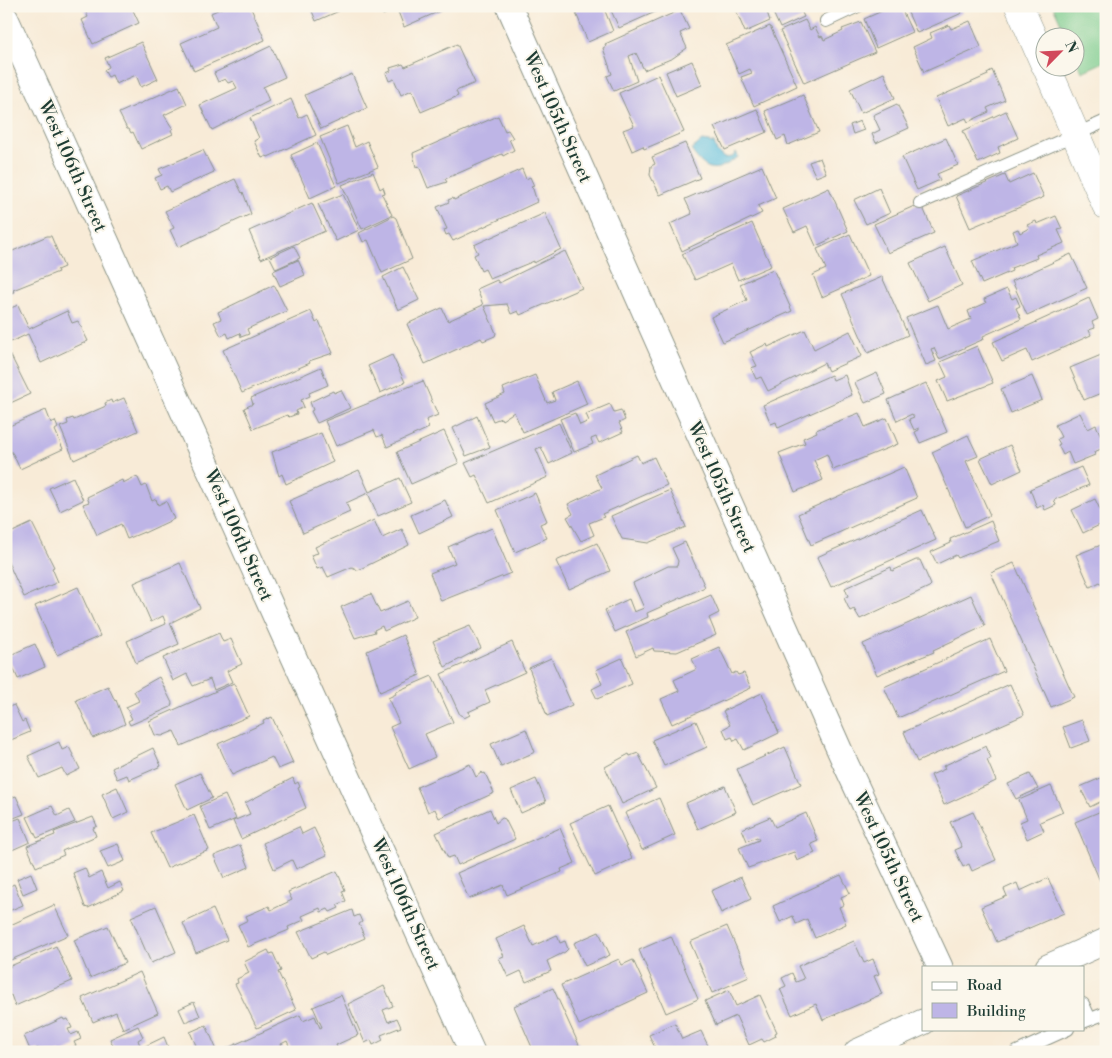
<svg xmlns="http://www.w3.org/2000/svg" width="1112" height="1058" viewBox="0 0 1112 1058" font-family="'Libre Bodoni',serif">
	<rect width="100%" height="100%" fill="#fbf7ec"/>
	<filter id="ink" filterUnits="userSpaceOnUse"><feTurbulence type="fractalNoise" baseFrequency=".02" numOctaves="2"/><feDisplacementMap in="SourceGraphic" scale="10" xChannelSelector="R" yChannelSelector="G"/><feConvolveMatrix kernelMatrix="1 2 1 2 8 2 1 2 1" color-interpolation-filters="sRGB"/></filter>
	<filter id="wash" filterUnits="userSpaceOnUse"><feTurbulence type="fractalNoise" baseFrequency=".0096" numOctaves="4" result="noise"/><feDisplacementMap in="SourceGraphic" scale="20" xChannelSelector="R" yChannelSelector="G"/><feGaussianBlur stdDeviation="1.12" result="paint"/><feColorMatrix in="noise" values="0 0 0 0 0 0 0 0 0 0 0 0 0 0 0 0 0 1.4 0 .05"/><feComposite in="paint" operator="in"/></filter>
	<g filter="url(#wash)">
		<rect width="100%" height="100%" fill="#f8ebd7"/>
		<path fill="#7acb8c" stroke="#4c8460" d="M1053,6H1106V61L1082,72L1075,55L1074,38L1067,37Z"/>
		<path fill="#5fbfde" stroke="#3f7e89" d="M702,141L714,143L717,152L724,158L733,157L736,152L738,157C717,172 708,175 691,150Z"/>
		<g id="blocks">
			<path fill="#beb5e6" d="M83,6H131L139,23L93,44L82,20L88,17Z
				M226,6H250L265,40L194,71L181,43L217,27L211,13Z
				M310,6H337L339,11L316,21Z
				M379,6H441L442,10L404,27L397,9L383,15Z
				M573,6H603L613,31L588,42Z
				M609,6H661L662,9L619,28Z
				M734,6H765L770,21L745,32Z
				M770,6H799L804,17L780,28Z
				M893,6H900L912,32L876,48L864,19Z
				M905,6H959L962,13L917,33Z
				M680,10L689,29L680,33L687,48L673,58L644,70L636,53L629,56L637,81L614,91L607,76L612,74L603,48L606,46L605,44Z
				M805,20L810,30L815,27L820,37L822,36L824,40L843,31L842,29L861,22L875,52L804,83L780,31Z
				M970,21L981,47L924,72L913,47L932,38L930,33L949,25L951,29Z
				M770,26L797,86L754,106L741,77L752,73L750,69L739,74L726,45Z
				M141,42L158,79L141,87L136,75L116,84L112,75L108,77L104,70L109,67L105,58Z
				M457,44L475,83L456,91L458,96L421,112L412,90L401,95L394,79L389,81L386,73L391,71L390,68L403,64L405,67Z
				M271,46L285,77L263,87L269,101L212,130L200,105L237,88L233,81L228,83L225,79L218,82L214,73Z
				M692,61L702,85L676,96L666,72Z
				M992,70L1005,100L987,108L989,112L968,122L966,118L948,126L936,98L988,75L987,73Z
				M884,73L895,98L861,113L850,89Z
				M352,74L367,108L321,129L305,95Z
				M658,75L684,132L644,149L643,146L632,151L623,130L634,126L619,93Z
				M179,86L187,104L164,115L173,129L171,130L173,134L141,149L133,132L131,133L129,129H127L119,113Z
				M803,95L819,132L788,145L785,136L777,140L765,111Z
				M291,99L299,118L307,114L316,135L268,157L267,156L262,158L254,141L259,138L250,118Z
				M897,104L909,128L876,143L872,134L880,130L873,115Z
				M757,109L767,132L725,150L714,127Z
				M1006,111L1018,138L998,147L1000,153L978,163L963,131Z
				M498,116L505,131L508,130L513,138L509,139L514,150L503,156L502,154L445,179L447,182L428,188L419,166L416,167L413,153Z
				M860,121L864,130L853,134L850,125Z
				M347,126L355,147L367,141L378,167L339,183L320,137Z
				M946,138L958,165L937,174L940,180L917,190L902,157Z
				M317,143L336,186L310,198L291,155Z
				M685,143L700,178L660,195L650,175L651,166L655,164L652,157Z
				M203,150L214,172L170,192L167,186L160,189L155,178L162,175L159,169Z
				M820,158L826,173L816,177L809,162Z
				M762,166L776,198L758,206L762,213L682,251L670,224L692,214L685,199Z
				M522,169L526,179L530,177L534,186L531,187L533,189L537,202L453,241L449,234L446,235L444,230L447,229L437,207L449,202L448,200L453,198L454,200Z
				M373,172L380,189L383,187L385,193L382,194L392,215L362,229L342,185Z
				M1033,173L1044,197L970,228L956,196L1005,175L1009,184Z
				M235,179L242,193L243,192L251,214L178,247L170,230L174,228L165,211Z
				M829,188L848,231L816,246L807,226L794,232L783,209Z
				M879,188L890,213L866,224L854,200Z
				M343,194L359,230L336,241L318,204Z
				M312,203L325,231L261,259L249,231Z
				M921,203L934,233L888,253L874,224Z
				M545,213L561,249L534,263V261L490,279L485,269L481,271L474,255L478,253L474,245Z
				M393,216L396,218L412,259L382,273L368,240L363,242L359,233Z
				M1056,216L1062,229L1058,230L1064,243L1036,255L1037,258L1011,268L1012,271L982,284L972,261L1017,242L1013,231L1018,229L1020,233L1029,228L1027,225L1036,221L1037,224Z
				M752,223L771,266L738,280L731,264L695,280L682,254Z
				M850,234L869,276L822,297L813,275L826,269L817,249Z
				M47,236H51L64,267L57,270L58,272L13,290L14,292L6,293V254Z
				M294,246L300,258L276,269L270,257Z
				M945,247L962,285L928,301L910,263Z
				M565,251L582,288L520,315L518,311L511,314L507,304L484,306L496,333L495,336L483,341L481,338L425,364L407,324L442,308L448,321L483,305L477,289L497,280L499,283Z
				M1071,254L1087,288L1027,315L1012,281Z
				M298,260L305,275L280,286L273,271Z
				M403,267L419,300L398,310L383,277Z
				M773,269L792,311L723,342L711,317L747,300L740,284Z
				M882,277L908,335L868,353L842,294Z
				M274,285L287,311L247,329L249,334L241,337L240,333L229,338L227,333L221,336L214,322L221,319L218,312Z
				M1007,289L1012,299L1016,297L1020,306L1016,308L1021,319L983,336L984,339L939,359L934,348L931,349L936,361L926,365L906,318L938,305L948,329L971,319L968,311L986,303L984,299Z
				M1089,298L1098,319L1092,322L1095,328L1089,330L1091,335L1032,362L1027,350L1002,361L993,342Z
				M18,305L29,329L67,311L72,323L78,321L88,341L41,363L28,334L11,342L6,332V310Z
				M311,311L316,323L319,321L333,353L309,361L310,363L242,393L223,350Z
				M805,330L814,349L850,331L862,356L828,371L824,363L768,391L761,377L756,379L751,368L757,366L750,352L767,344L768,347Z
				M977,346L993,383L947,401L938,381L947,377L940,362Z
				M1106,353V391L1084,400L1070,368Z
				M392,355L405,382L380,393L368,366Z
				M11,356L30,394L6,405V357Z
				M321,367L328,385L309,393L310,396L301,400L304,407L296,411L297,414L289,417L287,415L253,429L244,408L253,404L251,398Z
				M877,373L886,394L865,403L855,383Z
				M535,375L547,403L555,400L552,392L577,381L587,404L523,432L514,412L502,420L501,418L493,421L485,403L505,394L503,388Z
				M831,375L833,380L845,375L852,395L778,428L776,422L771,424L763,405Z
				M1032,376L1042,400L1011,413L1001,389Z
				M423,381L438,415L426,420L429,428L387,447L382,435L377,437L374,430L336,446L325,421Z
				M926,383L947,432L920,443L915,432L919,430V428L914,430L909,419L914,417L912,414L897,421L888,400Z
				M341,390L350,408L317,423L311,411L313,410L310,402L333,391L334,393Z
				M124,398L138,431L74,460L60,427L68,424L67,420L73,418L74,420L106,406L105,403L111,400L112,403Z
				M610,404L614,412L621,410L625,420L619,423L623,432L599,443L596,437L591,439L593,444L574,452L560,419L575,413L580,425L589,421L586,414Z
				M46,410L51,423L55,421L58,428L55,430L63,449L20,469L13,454L9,449L6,450V432L9,431L7,427Z
				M859,413L865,427L887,418L898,444L833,470L827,454L814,460L823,480L795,492L779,453L805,443L803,438L817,432L816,430Z
				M1080,413L1088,429L1096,425L1106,447L1094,452L1095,455L1073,464L1068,452L1063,455L1058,445L1060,444L1057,439L1061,437L1055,425Z
				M477,416L490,447L466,456L453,428Z
				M559,423L572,453L549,464L541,447L536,449L548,477L489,503L476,475L472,477L465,463Z
				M444,431L459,463L411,484L397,452Z
				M321,433L333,462L286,484L282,474L279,476L272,452Z
				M968,435L978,456L966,461L990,515L965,527L932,452Z
				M1010,445L1022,470L992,484L980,459Z
				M637,455L641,463L654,457L667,485L602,514L604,517L589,523L594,535L581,541L567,517L573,514L568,504L602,488L595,475Z
				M904,467L917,498L811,545L798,514Z
				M1081,467L1089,485L1054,500L1056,505L1045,510L1043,505L1037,508L1030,489Z
				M359,470L369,492L400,478L411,502L378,516L368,493L346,503L350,512L303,533L289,501Z
				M73,477L83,500L60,511L49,488Z
				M135,477L138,478L142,487L146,485L152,501L156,499L158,505L166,501L174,519L144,533V532L127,539L121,524L97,535L83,504L89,502L87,497L122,480L123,483Z
				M670,490L686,527L648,543L622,539L611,516Z
				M535,493L547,521L540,524L547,538L515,552L497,510Z
				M1095,499L1106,522L1083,533L1072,510Z
				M445,500L453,517L419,533L411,515Z
				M922,510L936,540L831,587L817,557Z
				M374,520L382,538L402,529L409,545L358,570L352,567L328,577L323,567L317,569L311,555L318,553L315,547Z
				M991,521L999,541L958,558L956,555L937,564L931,552L951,543L950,539Z
				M32,523L54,567L52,568L58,582L24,597L6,558V535Z
				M492,528L511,573L441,601L430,573L455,563L448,547Z
				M685,542L705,587L647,613L648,617L615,632L605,610L629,599L634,612L644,608L633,583L668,566H677L678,561L672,548Z
				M597,543L610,571L569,589L556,561Z
				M1106,543V585L1103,587L1100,582L1090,587L1076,555Z
				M916,560H920L931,585L929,587L860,619L854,609L850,611L844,598L848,596L845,588L891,567L892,571Z
				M180,563L200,608L170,623L179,644L136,663L127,641L166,624L163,616L151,622L134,583Z
				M1014,563L1074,697L1051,707L991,573Z
				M78,587L100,636L57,655L35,606Z
				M371,594L380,613L408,601L415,617L384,631L382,626L374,630L375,632L355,638L341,607Z
				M711,595L719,613L709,618L716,635L677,652L654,651L653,648L636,656L626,632Z
				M971,595L985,626L933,650L934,652L877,675L863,644Z
				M470,626L481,648L445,667L433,641Z
				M219,633L223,642L231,639L242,664L227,671L232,682L214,690L210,679L193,686L187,674L173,681L163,658Z
				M403,635L420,675L380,692L367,651Z
				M990,639L1004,671L898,718L884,687Z
				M512,642L525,672L485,690L490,702L468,712L470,715L464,718L462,715H460L441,674Z
				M35,644L45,667L18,679L8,656Z
				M719,647L732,674L736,672L738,675L744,673L751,688L672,724L661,699L679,691L674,680L697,669L692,659Z
				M551,658L572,705L547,716L529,668Z
				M622,658L632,684L597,699L592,689L602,684L596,670Z
				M432,676L453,722L425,734L435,757L409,769L390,727L399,723L388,698L396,694L395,692Z
				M159,677L172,703L171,707L130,725L128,721L132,719L126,707L139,701L134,691Z
				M234,683L249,716L181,746L174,731L162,736L155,735L149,721Z
				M1010,684L1024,715L917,762L904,732Z
				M108,686L115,701L116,700L125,724L93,738L76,700Z
				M762,693L779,733L744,750L738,739L734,741L732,737L727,739L723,729L730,725L723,711Z
				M14,705L22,722L25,720L30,732L6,742V708Z
				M272,717L293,763L278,769L272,757L232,775L218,744L264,723L263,721Z
				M1082,720L1090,741L1071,748L1063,727Z
				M696,721L707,747L664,766L652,740Z
				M526,729L535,752L501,767L491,744Z
				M59,742L62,750L69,747L80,769L66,776L62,768L39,778L28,756Z
				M986,746L991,758L987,760L996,781L944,805L931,775L945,769L943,766Z
				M785,747L801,784L753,805L737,769Z
				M153,748L161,766L129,780L127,775L117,779L112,768Z
				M638,753L656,788L622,804L605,767L629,754L630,756Z
				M470,764L476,777L482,772L483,774L485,773L494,793L439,818L435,809L428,812L417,787Z
				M200,773L212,798L187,810L175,784Z
				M1030,774L1038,789L1016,799L1008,784Z
				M1103,777L1106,783V799L1090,807L1080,787Z
				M293,778L295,784L298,782L300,787L298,788L306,808L241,839L233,821L250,814L245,803Z
				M536,779L546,802L521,813L511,790Z
				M725,786L736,812L698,829L686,803Z
				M1051,786L1063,812L1040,822L1044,831L1027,839L1020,822L1027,819L1019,800Z
				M117,787L128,812L113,819L102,794Z
				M225,795L236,819L210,830L200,806Z
				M16,796L24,814L6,821V800Z
				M659,798L675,835L642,850L625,813Z
				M52,806L57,816L69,810L75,822L37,838L27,817Z
				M608,806L632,859L595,876L570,823Z
				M490,809L496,823L502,818L505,819L515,839L458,865L454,856L448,858L436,833Z
				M1106,809V879L1100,881L1075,822Z
				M973,812L996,860L972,871L969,864L963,867L955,850L962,847L950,822Z
				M806,813L818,841L811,844L815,853L797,861L794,852L748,868L739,848L759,840L757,837L747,841L742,829L770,817L775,827Z
				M194,815L209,850L167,868L151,833Z
				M93,817L97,826L93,828L96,836L62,851L64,855L36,867L27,846L55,835L54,832Z
				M20,818L30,842L12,850L6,838V823Z
				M299,827L302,834L314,828L327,855L296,869L292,860L274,869L263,843Z
				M560,828L575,863L561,869L562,872L507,895L503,885L469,899L457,873Z
				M118,844L125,861L108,868L100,851Z
				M240,845L249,867L224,878L214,856Z
				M85,868L89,878L101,872L108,888L120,882L124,891L88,908L85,907L73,873Z
				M337,871L345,890L342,891L346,901L337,905L339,908L330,912L328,909L321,912L320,908L302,916L304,920L288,927L289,930L248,947L238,925L248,920L246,916L269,906L271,910L292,900L288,892Z
				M31,873L37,888L23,894L17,879Z
				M841,875L850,893L841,897L844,905L839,907L846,924L815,938L807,919L796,924L793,916L780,922L773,906Z
				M741,877L751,899L721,913L711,891Z
				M1048,878L1064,913L997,942L981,907L1007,896L1004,889L1017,883L1020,891Z
				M14,884L23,905L6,912V888Z
				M54,905L68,935L6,962V927Z
				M156,906L176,952L151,963L131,917Z
				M213,909L227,940L196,953L183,923Z
				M352,910L354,917L359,915L362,922L359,924L365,938L326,955L324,952L311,958L298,932Z
				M108,926L125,963L90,978L74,940Z
				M524,926L533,946L557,935L560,943L565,941L568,949L565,952L547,961L551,971L526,982L521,971L508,977L499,958L504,956L496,939Z
				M727,926L749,977L712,993L690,942Z
				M599,932L610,955L585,966L574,943Z
				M671,936L698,999L666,1013L639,950Z
				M854,941L864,963L873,959L879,974L874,976L882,994L823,1020L816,1004L792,1015L780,989L786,986L782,978L792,973L796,982L804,979L798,966Z
				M56,946L72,981L15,1006L11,995L6,997V968Z
				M268,950L270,954L273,953L281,971L278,972L296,1010L257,1028L235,984L238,983L237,979L249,973L244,962Z
				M619,959L622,965L633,960L648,993L579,1025L561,985Z
				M140,972L158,1013L123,1029L116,1012L93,1022L82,998Z
				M384,986L393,1006L383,1010L388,1022L397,1018L401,1027L381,1035L383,1040L373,1045L371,1040L365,1043L348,1004Z
				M553,988L579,1045L564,1052H534L514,1006Z
				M729,990L736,1006L760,995L777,1032L775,1033L776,1036L764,1042L762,1039L749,1045L736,1016L716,1025L705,1001Z
				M341,995L358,1035L336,1045L339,1052H292L287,1041L281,1044L284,1052H224L223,1050L300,1015L303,1021L315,1016L320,1028L322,1027L313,1007Z
				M194,1002L200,1016L185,1022L179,1009Z
				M63,1018L64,1020L68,1019L72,1028L68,1029L71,1035L78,1032L81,1039L74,1042L76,1046L64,1052H39L38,1048L31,1052L24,1036Z
				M675,1023L682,1039L701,1031L711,1052H657L649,1035Z
				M206,1025L216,1048L208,1052H199L190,1032Z
				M138,1026L143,1037L138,1040L141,1048L164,1037L170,1052H116L110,1039Z"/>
		</g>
	</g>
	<g filter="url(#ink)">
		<use href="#blocks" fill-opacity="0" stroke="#8c9486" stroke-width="1"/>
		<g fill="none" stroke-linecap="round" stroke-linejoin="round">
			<defs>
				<path id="service" d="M826,21L858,6
					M920,203L1106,121
					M1083,1004L1090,1019
					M1083,1022L1106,1013
					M1017,1052L1068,1029"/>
				<path id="minor" d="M509,6L843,758L940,967
					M6,19L472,1052
					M1048,967L1106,941
					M857,1052L923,1022"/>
				<path id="tertiary" d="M1019,6L1044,63
					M1047,68L1106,205"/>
			</defs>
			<use href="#service" stroke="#8c9486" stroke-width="14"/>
			<use href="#minor" stroke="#8c9486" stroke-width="27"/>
			<use href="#tertiary" stroke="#8c9486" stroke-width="29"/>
			<use href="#service" stroke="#fff" stroke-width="12"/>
			<use href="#minor" stroke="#fff" stroke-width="25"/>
			<use href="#tertiary" stroke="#fff" stroke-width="28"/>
		</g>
	</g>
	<g text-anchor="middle" stroke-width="4" stroke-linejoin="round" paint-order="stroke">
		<g font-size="18" fill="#1f3d34" stroke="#fbf7ec">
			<text transform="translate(558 117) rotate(66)" y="6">West 105th Street</text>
			<text transform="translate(73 166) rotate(66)" y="6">West 106th Street</text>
			<text transform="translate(722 487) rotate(66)" y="6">West 105th Street</text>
			<text transform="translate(239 535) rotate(66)" y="6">West 106th Street</text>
			<text transform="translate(889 857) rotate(65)" y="6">West 105th Street</text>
			<text transform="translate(406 904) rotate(66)" y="6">West 106th Street</text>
		</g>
	</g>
	<rect width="1112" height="1058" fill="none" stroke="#fbf7ec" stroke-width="25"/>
	<rect x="922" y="966" width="162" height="65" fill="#fbf7ec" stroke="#a3ada2"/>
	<rect x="932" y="982" width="25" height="8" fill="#ffffff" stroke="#a3ada2"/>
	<text x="967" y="990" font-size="15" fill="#1f3d34">Road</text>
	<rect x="932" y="1003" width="25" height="15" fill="#beb5e6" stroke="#a3ada2"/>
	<text x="967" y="1016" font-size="15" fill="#1f3d34">Building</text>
	<g transform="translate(1060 52) rotate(66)"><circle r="24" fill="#fbf7ec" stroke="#a3ada2"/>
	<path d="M0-4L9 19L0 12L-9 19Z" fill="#d1495b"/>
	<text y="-8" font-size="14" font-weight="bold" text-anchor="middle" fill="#1f3d34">N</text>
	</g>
</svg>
